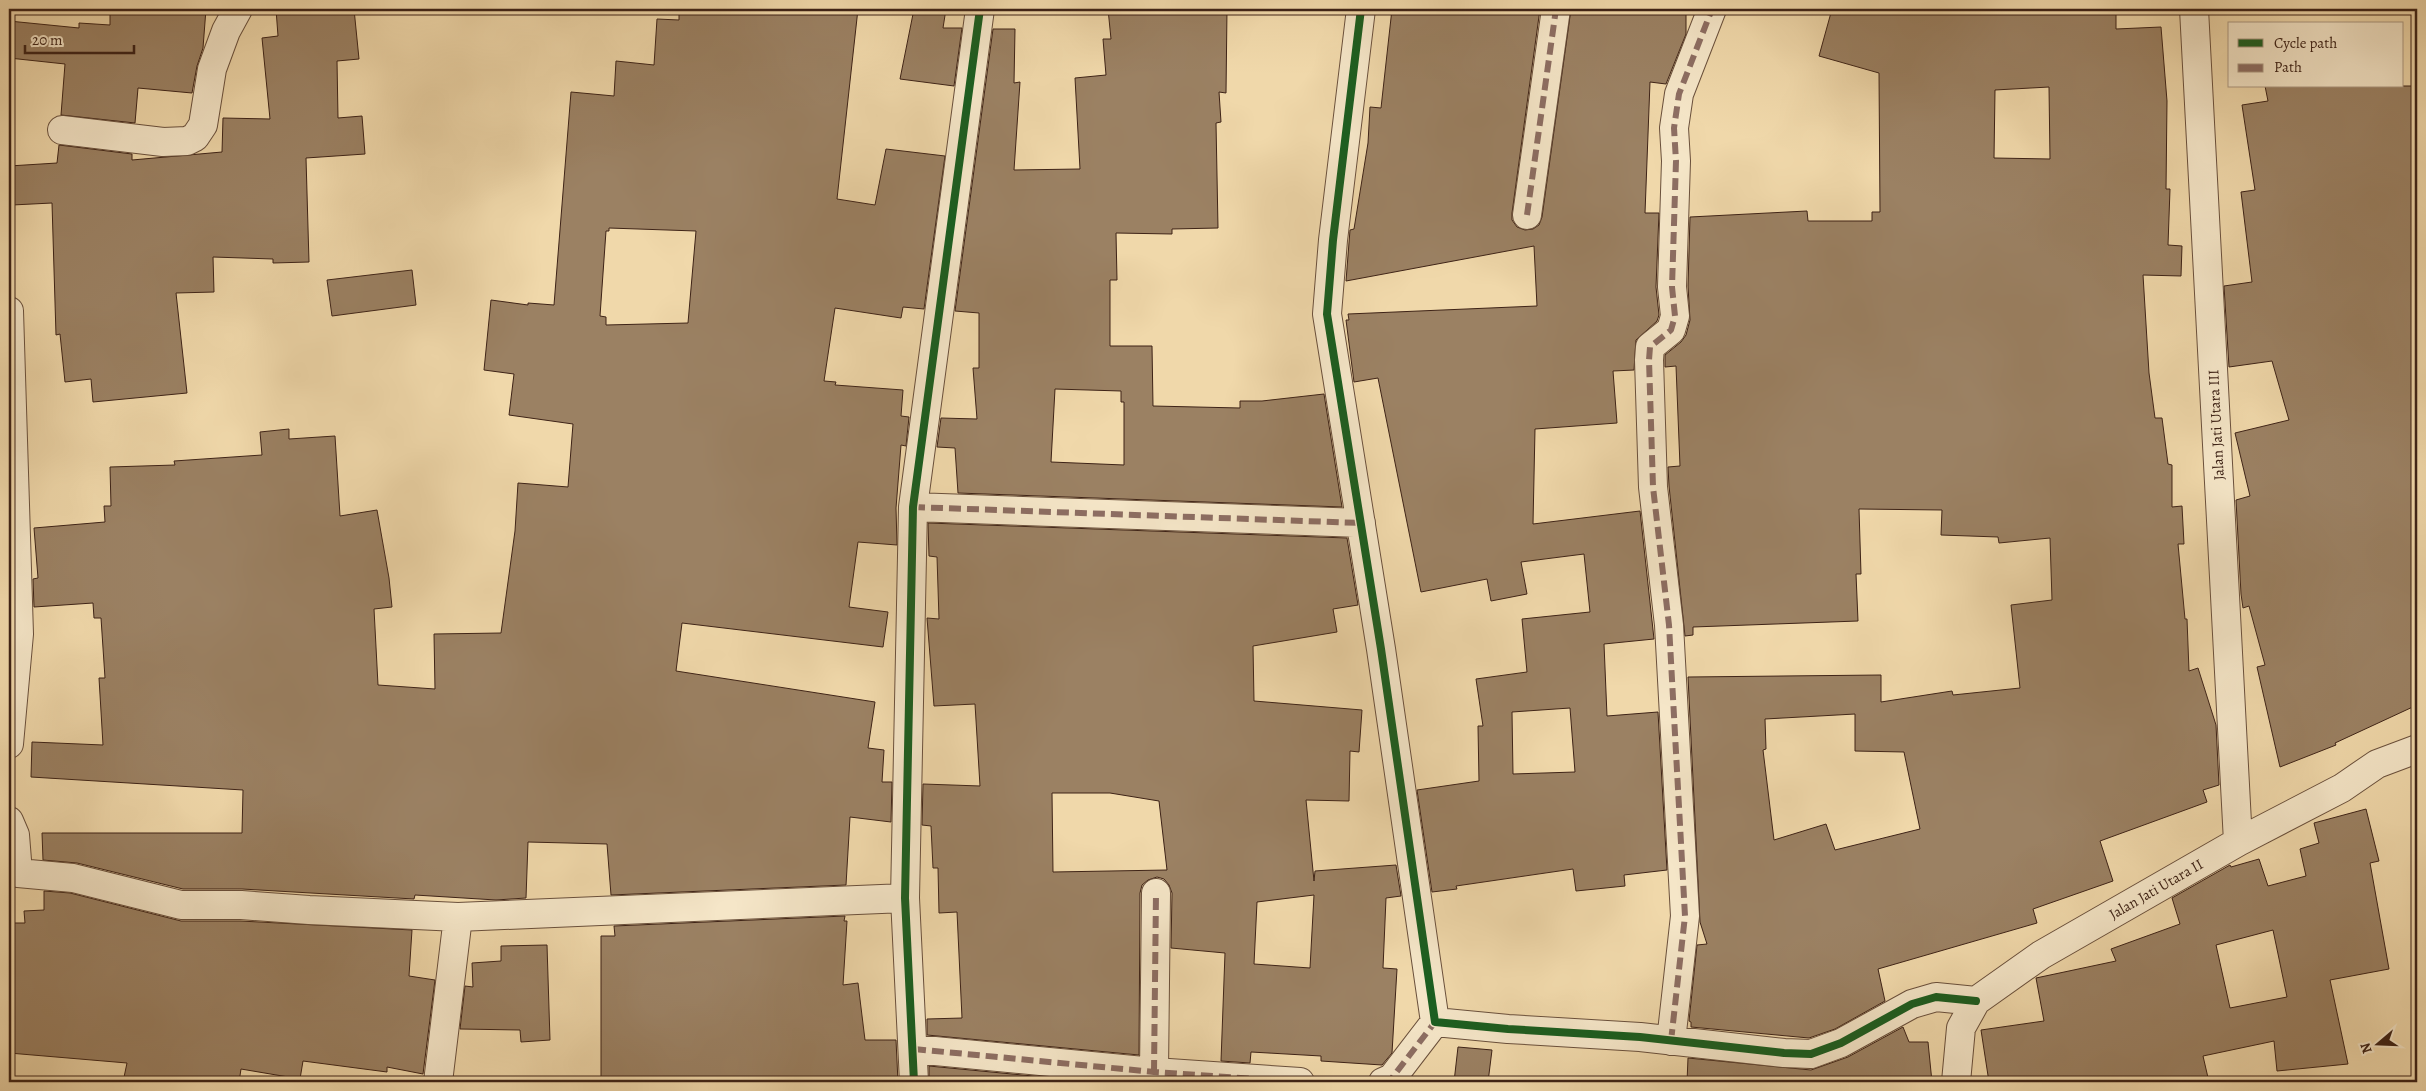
<svg xmlns="http://www.w3.org/2000/svg" width="2426" height="1091" viewBox="0 0 2426 1091" font-family="Alegreya,serif">
	<rect width="100%" height="100%" fill="#f0d8aa"/>
	<filter id="stains"><feTurbulence type="fractalNoise" baseFrequency=".004" numOctaves="4"/><feColorMatrix values="0 0 0 0 .2 0 0 0 0 .09 0 0 0 0 .02 0 0 0 .5 -.17"/></filter>
	<radialGradient id="worn" r=".72"><stop offset=".6" stop-color="#630" stop-opacity="0"/><stop offset="1" stop-color="#630" stop-opacity=".3"/></radialGradient>
	<path fill="#9b8163" stroke="#3e2317" fill-rule="evenodd" d="M110,9H206L203,48L197,66L192,93L138,88L135,123L61,115L65,64L9,58V21L79,28V23L110,25Z
		M276,9H354L359,59L337,61L338,118L362,116L365,154L306,158L309,262L273,263V259L213,257L214,292L176,293L187,393L93,402L91,379L65,382L60,334L56,335L52,203L12,205L9,166L57,163L59,145L132,154V160L222,152L223,118L270,119L262,38L278,36Z
		M679,9H858L837,199L875,205L886,149L945,156L924,309L903,307L901,318L835,308L824,381L836,382L835,385L903,390L901,416L909,417L906,446L901,445L896,508L897,545L858,542L849,607L888,612L883,647L682,623L676,671L875,702L868,748L884,750L882,782H892L891,822L850,817L846,885L611,895L607,844L528,842L526,898L496,900L415,895L414,899L242,889H183L77,863L43,860L42,833H242L243,790L31,777L32,742L103,745L99,678H105L101,618H94L93,603L34,607L33,579L38,578L34,528L105,522L104,506H111L110,467L175,465L174,461L262,455L260,432L289,429V439L335,436L340,516L377,510L389,578L392,607L374,609L378,685L435,689L434,634L501,633L515,531L518,483L568,487L573,424L509,415L514,374L484,370L491,300L528,305V303L554,305L571,92L614,96L616,61L654,65L657,19L679,20ZM609,228L696,231L688,323L606,325V317L600,316L606,231H609Z
		M914,9H946L943,28H962L954,86L900,79Z
		M1108,9H1227L1226,93L1219,92L1221,122L1216,123L1218,228L1172,229V234L1116,233L1117,280H1110V346H1152L1153,406L1240,408V401H1262L1324,394L1342,507L958,493L955,448L937,447L941,418L977,419L973,368H979V313L955,311L993,29H1015L1014,83L1020,82L1014,170L1080,169L1075,78L1106,75L1103,39H1111ZM1055,389L1121,391V402H1124V465L1051,462Z
		M1392,9H1540L1512,213V220L1517,227L1525,230L1533,229L1539,225L1542,217L1571,9H1686V34L1666,84L1650,82L1645,213H1659L1656,287L1659,315L1657,321L1636,340L1634,370L1613,371L1617,423L1535,429L1533,524L1640,511L1654,639L1604,644L1607,716L1658,712L1667,870L1624,875L1625,886L1576,891L1573,869L1456,886L1457,889L1432,892L1417,790L1479,781L1478,726H1483L1476,679L1527,672L1522,619L1590,612L1584,554L1521,562L1527,594L1491,601L1487,579L1421,592L1378,378L1354,382L1346,320H1349L1348,314L1537,306L1534,246L1346,281L1350,230L1354,229L1368,143L1370,107L1381,108ZM1570,708L1575,772L1513,774L1512,712Z
		M1832,9H2116V29L2161,27L2167,101L2166,189H2170L2168,245L2182,246L2181,276L2143,275L2149,373L2155,418H2162L2168,464L2172,465V507L2182,506L2184,544H2178L2185,619H2187L2189,671L2198,668L2216,725L2219,785L2203,790L2207,802L2100,841L2113,881L2033,909L2037,923L1878,969L1885,1001L1835,1029L1809,1038L1691,1027V1022L1689,1021L1697,945L1707,944L1700,922L1688,677L1881,675V702L1952,691L1953,695L2020,688L2011,605L2052,600L2050,538L1999,543L1998,537L1941,535L1942,510L1859,509L1861,574H1856L1858,621L1693,627V635L1685,636L1669,486L1668,467L1680,466L1676,366L1665,367V355L1681,342L1686,335L1690,320L1688,286L1690,217L1807,211L1808,221H1872V212H1880L1879,73L1819,56ZM2049,87L2050,159L1994,158L1995,90ZM1855,714V751L1904,752L1920,829L1835,850L1826,824L1774,840L1763,750L1766,749L1765,719Z
		M2265,86H2417V705L2335,743L2336,745L2280,767L2257,667L2265,665L2249,606L2243,608L2241,594L2236,500L2250,496L2235,433L2289,420L2272,361L2229,367L2224,286L2252,282L2241,192L2255,190L2242,105L2268,101Z
		M412,270L416,305L332,316L327,280Z
		M928,523L1347,538L1358,605L1333,609L1337,632L1253,646L1254,701L1362,710L1359,752L1350,751L1349,801L1306,800L1314,881L1315,871L1396,865L1401,896L1386,898L1383,968L1397,969L1392,1053L1382,1065L1321,1061V1056L1251,1052L1250,1063L1221,1061L1225,953L1171,948L1172,893L1169,885L1164,879L1157,877L1148,880L1142,885L1140,893L1139,1055L927,1035V1019L962,1018L957,912L939,913L938,868H933L931,826L922,825L923,784L980,786L975,704L934,706L927,618L939,619L937,557L929,556ZM1052,793H1110L1159,801L1167,870L1053,872ZM1314,895L1310,968L1254,964L1257,902Z
		M2366,809L2379,861L2370,863L2389,969L2330,980L2348,1064L2277,1071L2274,1041L2203,1056L2209,1082H2025L2024,1077L1989,1082L1981,1030L2044,1021L2036,978L2116,961L2111,949L2180,924L2172,898L2230,865L2231,867L2259,859L2268,886L2306,876L2300,849L2319,843L2314,823ZM2273,930L2287,997L2230,1008L2216,945Z
		M44,891L70,893L181,921H240L412,930L409,976L435,980L423,1074L387,1067V1072L303,1061L300,1079L241,1069L239,1082L205,1078V1082H123L127,1063L9,1053V923H25L24,911L44,910Z
		M845,916L844,921H847L843,985L858,983L865,1040H896L898,1082H601V936H615L614,926Z
		M547,945L550,1040L521,1042L520,1030L460,1029L465,986L473,987L472,963L501,961V946Z
		M1903,1027L1909,1042H1928L1932,1082H1687L1688,1058L1811,1070L1848,1057Z
		M1458,1047L1492,1050L1488,1082H1454Z
		M929,1066L1074,1080L1073,1082H929Z"/>
	<g fill="none" stroke-linecap="round" stroke-linejoin="round">
		<defs>
			<path id="street" d="M1361,9L1333,240L1327,314L1381,649L1435,1022L1508,1029L1640,1037L1784,1053L1811,1054L1841,1043L1912,1004L1936,997L1976,1001
				M2194,9L2238,842
				M62,130L163,142L187,141L195,137L203,125L212,69L226,31L238,9
				M1527,215L1556,9
				M9,311L19,634L9,744
				M913,507L1361,523
				M9,821L15,835L18,873L73,878L181,905H241L309,910L458,917L905,898
				M1671,1041L1685,916L1669,625L1653,487L1649,360L1650,347L1671,330L1675,316L1672,287L1676,161L1674,128L1679,94L1712,9
				M914,1049L1154,1072L1300,1082
				M1154,1072L1156,893
				M438,1082L458,917
				M914,1082L905,898L913,507L980,9
				M1383,1082L1392,1078L1435,1022
				M1956,1082L1961,1028L1976,1001L2041,955L2238,842L2342,788L2377,764L2417,749"/>
		</defs>
		<use href="#street" stroke="#6a503c" stroke-width="30"/>
		<use href="#street" stroke="#f5e6c8" stroke-width="28"/>
		<path stroke="#8d6e63" stroke-width="6" stroke-dasharray="12 6" stroke-linecap="butt" d="M1527,215L1556,9
			M913,507L1361,523L1360,519
			M1671,1041L1685,916L1669,625L1653,487L1649,360L1650,347L1671,330L1675,316L1672,287L1676,161L1674,128L1679,94L1712,9
			M914,1049L1154,1072L1300,1082
			M1154,1072L1156,893
			M1383,1082L1392,1078L1435,1022"/>
		<defs>
			<path id="cycleway" d="M1361,9L1333,240L1327,314L1381,649L1435,1022L1508,1029L1640,1037L1784,1053L1811,1054L1841,1043L1912,1004L1936,997L1976,1001
				M914,1082L905,898L913,507L980,9"/>
		</defs>
		<use href="#cycleway" stroke="#f5e6c8" stroke-width="11"/>
		<use href="#cycleway" stroke="#1b5e20" stroke-width="8"/>
	</g>
	<g text-anchor="middle" stroke-width="5" stroke-linejoin="round" paint-order="stroke">
		<g font-size="15" fill="#3e2317" stroke="#f5e6c8">
			<text transform="translate(2216 425) rotate(-93)" y="5">Jalan Jati Utara III</text>
			<text transform="translate(2156 889) rotate(-30)" y="5">Jalan Jati Utara II</text>
		</g>
	</g>
	<rect width="2426" height="1091" fill="none" stroke="#f0d8aa" stroke-width="30"/>
	<rect x="10" y="10" width="2406" height="1071" fill="none" stroke="#3e2317" stroke-width="2.5"/>
	<rect x="15" y="15" width="2396" height="1061" fill="none" stroke="#3e2317"/>
	<rect x="2228" y="22" width="175" height="65" fill="#f5e6c8" stroke="#ac9881"/>
	<rect x="2238" y="39" width="25" height="8" fill="#1b5e20" stroke="#ac9881"/>
	<text x="2274" y="48" font-size="15" fill="#3e2317">Cycle path</text>
	<rect x="2238" y="64" width="25" height="8" fill="#8d6e63" stroke="#ac9881"/>
	<text x="2274" y="72" font-size="15" fill="#3e2317">Path</text>
	<g transform="translate(2378 1044) rotate(251)" stroke="#f5e6c8" stroke-width="4" paint-order="stroke">
	<path d="M0-4L9 19L0 12L-9 19Z" fill="#3e2317"/>
	<text y="-8" font-size="14" font-weight="bold" text-anchor="middle" fill="#3e2317">N</text>
	</g>
	<path d="M25 45v8h109v-8" fill="none" stroke="#3e2317" stroke-width="2.5"/>
	<text x="32" y="45" font-size="15" fill="#3e2317" stroke="#f5e6c8" stroke-width="4" paint-order="stroke">20 m</text>
	<rect width="100%" height="100%" filter="url(#stains)"/>
	<rect width="100%" height="100%" fill="url(#worn)"/>
</svg>
